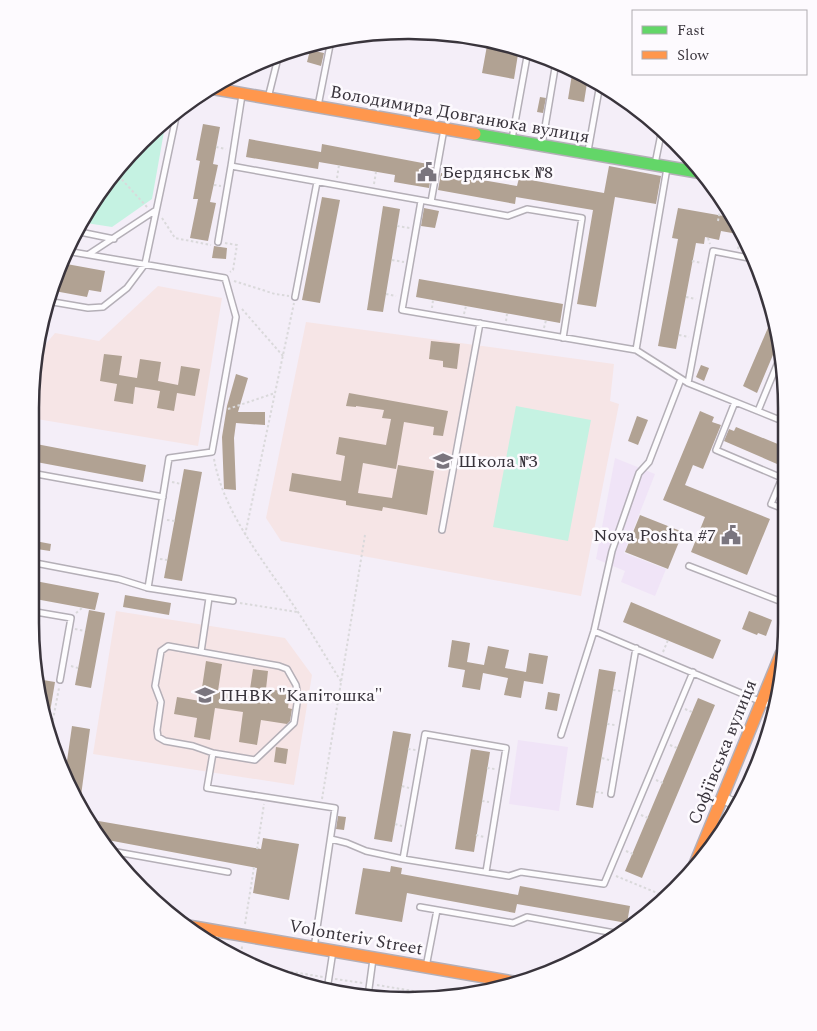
<svg xmlns="http://www.w3.org/2000/svg" width="817" height="1031" viewBox="0 0 817 1031" font-family="Spectral,serif">
	<rect width="100%" height="100%" fill="#f4eef8"/>
	<path fill="#f0e4f7" d="M615,458L655,474L624,553L666,569L655,596L621,582L625,571L596,559Z
		M518,740L568,747L559,811L509,804Z"/>
	<path fill="#f6e5e6" d="M158,286L222,298L198,446L31,418V403L40,351L55,333L99,341Z
		M306,322L614,364L610,401L619,404L581,596L281,541L266,518Z
		M116,611L285,638L312,675L294,785L93,754Z"/>
	<path fill="#c5f2e2" d="M165,126L152,199L112,227L80,222L124,159Z
		M516,406L591,420L568,541L493,527Z"/>
	<path fill="#b1a293" d="M488,40L507,43L519,48L514,79L482,73Z
		M310,50L324,53L321,66L307,62Z
		M573,68L588,77L584,102L568,99Z
		M540,97L546,98L543,113L537,112Z
		M203,124L220,127L213,164L218,165L210,202L216,203L208,241L190,238L198,199H193L200,161L196,160Z
		M249,139L321,152L322,144L433,165L429,188L394,182L395,175L319,162L318,169L246,157Z
		M609,166L661,176L656,204L615,197L596,307L577,304L593,210L516,197L515,204L438,190L441,173L517,186L519,178L604,193Z
		M322,197L340,200L320,303L302,300Z
		M383,206L400,209L383,312L367,310Z
		M424,208L439,211L435,228L421,226Z
		M678,208L735,218L743,235L721,231L719,240L705,237L704,244L696,243L676,349L658,346L678,239L672,238Z
		M214,246L227,248L226,259L212,258Z
		M61,263L105,271L101,292L89,290L87,297L49,290Z
		M419,279L563,304L560,323L416,297Z
		M773,316L778,343L757,393L743,386Z
		M431,341L460,344L457,369L443,367V361L429,359Z
		M104,354L122,356L119,375L137,378L140,359L161,362L158,381L178,385L181,366L200,369L195,396L177,393L174,411L157,408L160,391L135,387L133,404L114,401L117,384L100,381Z
		M701,365L709,368L704,381L696,377Z
		M236,374L248,378L238,412H265V425L236,423L234,438L236,490L224,489L222,437L227,406Z
		M349,393L448,411L443,436L433,435L434,427L404,422L396,469L363,463L358,493L392,498L398,465L434,471L427,515L383,507L382,511L346,505V501L289,491L292,473L341,481L345,456L336,454L339,437L386,445L391,419L382,418L384,410L356,406V407L346,406Z
		M700,411L714,417L712,422L721,425L703,469L693,465L685,485L770,519L747,575L691,552L705,517L663,500Z
		M637,416L648,420L638,445L628,441Z
		M736,427L785,447L784,467L724,441L729,429L734,431Z
		M31,443L146,465L143,482L31,461Z
		M184,469L202,472L182,581L164,578Z
		M640,515L683,532L668,569L625,552Z
		M30,540L51,544L50,551L30,548Z
		M30,580L99,593L95,610L30,598Z
		M125,595L171,603L169,615L123,607Z
		M631,602L721,640L713,659L623,622Z
		M89,610L105,613L91,688L75,685Z
		M749,611L772,620L766,636L758,633L757,635L742,629Z
		M452,640L470,643L467,662L484,665L488,646L509,650L505,668L526,672L529,653L548,656L543,684L524,681L521,698L504,695L508,678L483,673L480,690L462,687L465,670L448,667Z
		M206,661L222,664L218,691L249,696L253,669L268,671L266,689L290,692L288,708L292,709L290,721L287,724L261,720L257,745L239,742L243,712L215,708L210,740L194,737L197,718L174,714L177,697L200,701Z
		M599,669L616,672L593,808L576,805Z
		M37,679L55,682L47,730L43,720Z
		M548,692L560,694L557,711L545,709Z
		M698,698L715,705L642,878L625,871Z
		M72,726L90,729L80,803L88,804L86,818L81,812L65,775Z
		M393,731L411,734L392,842L374,839Z
		M276,747L288,749L286,764L274,762Z
		M471,749L490,752L474,852L455,849Z
		M338,816L346,817L344,830L336,829Z
		M87,819L261,849L263,838L299,844L289,900L253,893L257,868L102,839Z
		M391,866L402,868L401,874L518,895L520,886L630,906L627,923L517,904L515,913L407,893L402,922L355,914L363,868L390,872Z"/>
	<g fill="none" stroke-linecap="round" stroke-linejoin="round">
		<defs>
			<path id="lane" d="M268,98L279,54
				M318,106L331,40
				M512,139L528,51
				M542,145L556,62
				M588,151L600,84
				M655,164L662,129
				M231,166L242,95
				M421,201L402,310L636,350L688,383L785,422
				M431,202L508,216L527,209L582,218L563,338
				M75,231L114,239
				M218,242L231,166L431,202L444,129
				M89,254L156,210
				M295,297L317,182
				M47,301L88,308L103,307L127,288L145,264L176,117
				M636,350L667,168
				M688,383L713,251L754,259
				M735,402L716,450L782,478L771,504L784,509
				M758,411L781,355
				M31,473L163,497
				M442,530L480,323
				M30,562L119,579L148,588L169,458L212,452L236,317L225,278L66,251
				M689,566L782,602
				M148,588L233,601
				M30,611L71,618L60,680
				M594,631L776,708
				M168,646L279,666L287,669L296,685L298,697L294,723L255,760L213,753L193,746L165,741L158,737L157,730L161,702L155,686L161,651Z
				M201,652L209,598
				M561,735L594,631L612,551L639,473L649,462L681,379
				M213,753L207,788L335,808L314,948
				M611,794L636,648
				M331,839L347,843L366,851L403,859L509,876L521,872L604,884L693,672
				M111,851L228,872
				M403,859L425,734L506,748L486,872
				M420,907L513,923L527,917L620,934
				M426,967L437,910
				M327,990L333,951
				M368,996L373,959"/>
			<path id="street" d="M722,798L738,805
				M211,944L214,931"/>
			<path id="fast" d="M475,134L703,173"/>
			<path id="slow" d="M210,88L475,134
				M695,864L781,654
				M188,926L519,983"/>
		</defs>
		<use href="#lane" stroke="#b4afb7" stroke-width="8"/>
		<use href="#street" stroke="#b4afb7" stroke-width="12"/>
		<use href="#fast" stroke="#b4afb7" stroke-width="14"/>
		<use href="#slow" stroke="#b4afb7" stroke-width="14"/>
		<path stroke="#dad9db" stroke-width="2" stroke-dasharray="2.5 2.5" stroke-linecap="butt" d="M216,147L226,149
			M115,172L147,207
			M337,178L339,165
			M374,184L376,172
			M214,185L221,186
			M162,218L175,238L211,245
			M718,221L722,199
			M397,226L410,228
			M708,238L710,244
			M225,243L237,245L233,270L230,272
			M738,249L741,234
			M392,260L404,262
			M692,261L702,263
			M234,281L275,294L289,296
			M386,294L396,296
			M686,297L696,299
			M432,308L433,300
			M242,309L283,356
			M464,314L466,306
			M506,321L507,314
			M544,328L546,320
			M679,335L689,337
			M777,346L779,347
			M228,409L275,393
			M214,459C224,515 267,565 298,612C313,635 327,659 342,683
			M172,482L181,484
			M167,520L175,521
			M245,535L294,303
			M160,559L167,560
			M240,603L297,612
			M76,613L82,608
			M75,629L85,631
			M663,652L668,640
			M71,666L78,668
			M613,690L621,691
			M685,709L692,712
			M607,724L615,725
			M46,729L51,730L59,688
			M670,745L677,748
			M408,749L416,750
			M602,758L609,760
			M487,768L495,769
			M656,780L663,783
			M402,786L409,788
			M596,792L603,793
			M322,799L365,535
			M482,801L489,802
			M641,815L648,818
			M395,824L402,826
			M476,835L484,837
			M257,849L264,804
			M626,851L633,854
			M616,876L667,897
			M245,924L254,867
			M241,959L242,946
			M256,966L323,977
			M335,979L363,983
			M377,985L443,996"/>
		<use href="#lane" stroke="#fdfcfe" stroke-width="5"/>
		<use href="#street" stroke="#fdfcfe" stroke-width="10"/>
		<use href="#fast" stroke="#63d668" stroke-width="11"/>
		<use href="#slow" stroke="#ff974d" stroke-width="11"/>
	</g>
	<defs>
		<symbol id="civic-bare" viewBox="-9 -9 18 18"><path d="M-.6-6.5H3V-4.5H.6V-3L4-1V1h2V6H-6V1h2V-1L-.6-3ZM-1.2 2.5V6h2.4V2.5Z" fill="#7a757e" stroke="#fdfafe" stroke-width="2.5" paint-order="stroke"/></symbol>
		<symbol id="school-bare" viewBox="-9 -9 18 18"><path d="M0-5L7-2L0 1L-7-2ZM-4 1L0 2.5L4 1V4Q0 6-4 4Z" fill="#7a757e" stroke="#fdfafe" stroke-width="2.5" paint-order="stroke"/></symbol>
	</defs>
	<g fill-rule="evenodd">
		<use href="#civic-bare" x="413" y="158" width="28" height="28"/>
		<use href="#school-bare" x="429" y="447" width="28" height="28"/>
		<use href="#civic-bare" x="717" y="521" width="28" height="28"/>
		<use href="#school-bare" x="191" y="681" width="28" height="28"/>
	</g>
	<g text-anchor="middle" stroke-width="5" stroke-linejoin="round" paint-order="stroke">
		<g font-size="18" fill="#39343c" stroke="#fdfafe">
			<text transform="translate(460 114) rotate(10)" y="6">Володимира Довганюка вулиця</text>
			<text transform="translate(722 752) rotate(-68)" y="6">Софіївська вулиця</text>
			<text transform="translate(356 937) rotate(10)" y="6">Volonteriv Street</text>
		</g>
		<g font-size="18" fill="#39343c" stroke="#fdfafe" text-anchor="start">
			<text x="442" y="178">Бердянськ №8</text>
			<text x="458" y="467">Школа №3</text>
			<text x="716" y="541" text-anchor="end">Nova Poshta #7</text>
			<text x="220" y="701">ПНВК "Капітошка"</text>
		</g>
	</g>
	<path d="M0 0H817V1031H0ZM408 39H409A369 369 0 0 1 778 408V623A369 369 0 0 1 409 992H408A369 369 0 0 1 39 623V408A369 369 0 0 1 408 39Z" fill="#fdfafe" fill-rule="evenodd"/>
	<path fill="none" stroke="#39343c" stroke-width="2.5" d="M408 39H409A369 369 0 0 1 778 408V623A369 369 0 0 1 409 992H408A369 369 0 0 1 39 623V408A369 369 0 0 1 408 39Z"/>
	<rect x="632" y="10" width="175" height="65" fill="#fdfafe" stroke="#afabb0"/>
	<rect x="642" y="26" width="25" height="8" fill="#63d668" stroke="#afabb0"/>
	<text x="677" y="35" font-size="15" fill="#39343c">Fast</text>
	<rect x="642" y="51" width="25" height="8" fill="#ff974d" stroke="#afabb0"/>
	<text x="677" y="60" font-size="15" fill="#39343c">Slow</text>
</svg>
